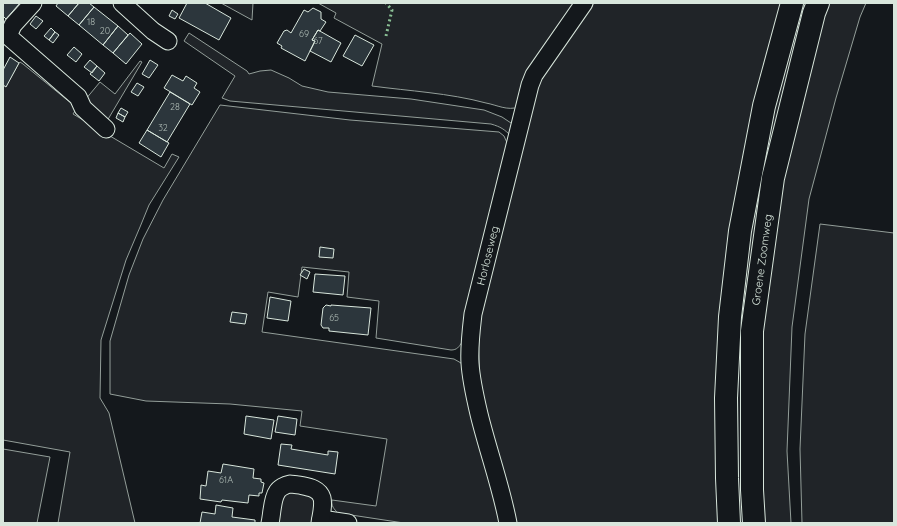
<svg xmlns="http://www.w3.org/2000/svg" width="897" height="526" viewBox="0 0 897 526" font-family="Quicksand,sans-serif">
	<rect width="100%" height="100%" fill="#14181c"/>
	<path fill="#202428" stroke="#939e99" d="M221,3H253L252,20Z
		M318,3H578L519,107C507,111 497,105 486,103C449,93 409,91 372,86L382,44L334,18L336,13Z
		M594,3H787L748,148L724,523H513L480,394L478,318L536,86Z
		M799,3H813L766,182L748,523H736L735,342L754,179Z
		M826,3H866L860,17L836,98L809,199L792,327L787,451L791,523H761L760,332L781,178Z
		M189,33L247,71L249,74L260,71L271,70L289,78L302,86L328,92L411,99L484,110L502,117L514,125L511,136C504,129 501,127 491,124L230,101L222,98L235,76L184,41Z
		M140,61L142,62L107,121L85,100L100,82L115,94Z
		M20,62L23,64L77,108L73,114L164,168L172,154L179,157L149,205L140,227L126,260L101,340L100,398L109,413L135,523H58L70,452L3,440V85L6,86L19,63Z
		M220,105L350,120L499,132L504,136L508,145L462,342C459,347 457,350 451,350L376,338L379,301L347,297L349,272L302,267L298,297L268,292L262,332L454,359L461,363L466,372L503,523H404L338,513C334,509 331,506 332,500L376,506L387,439L300,426L302,411L230,404L146,401L110,394V341L129,275L143,239L163,200Z
		M820,224L894,233V523H802L800,449L805,334Z
		M3,449L50,457L37,523H3Z
		M287,492L309,494L316,501L313,523H278L281,499Z"/>
	<path fill="#2c363c" stroke="#d8e6dc" d="M3,3H20L6,19L3,16Z
		M58,3H79L68,16L56,6Z
		M79,3H89L94,7L79,25L68,16Z
		M187,3H205L231,18L219,40L179,18Z
		M94,7L118,26L103,45L79,25Z
		M313,8L321,12V19L326,22L320,31L318,30L312,40L315,41L305,61L281,48L282,46L277,43L284,31L287,30L291,33L304,10L308,12Z
		M172,10L178,14L175,19L169,16Z
		M36,16L43,21L36,29L30,24Z
		M118,26L128,35L113,53L103,45Z
		M51,28L55,32L49,40L44,36Z
		M318,30L341,43L331,62L310,51L315,41L312,40Z
		M55,32L59,35L53,43L49,40Z
		M130,33L142,44L126,64L113,53Z
		M355,35L374,45L362,66L343,56Z
		M74,47L82,54L76,62L67,55Z
		M10,57L19,63L6,87L3,85V70Z
		M90,60L97,66L92,73L84,67Z
		M150,60L158,65L149,78L142,74Z
		M97,66L105,73L99,81L90,74Z
		M172,75L183,81L186,76L197,83L194,88L200,92L192,105L164,88Z
		M137,83L144,87L138,96L131,92Z
		M170,92L190,104L167,142L147,130Z
		M121,108L128,112L125,117L118,113Z
		M118,113L125,117L123,122L116,118Z
		M147,130L169,143L161,157L139,143Z
		M320,247L334,249L333,258L319,257Z
		M304,269L310,272L307,279L300,275Z
		M315,274L345,276L343,295L313,292Z
		M270,297L291,301L288,321L267,318Z
		M326,305L331,306V305L371,308L368,335L329,331V328H323L321,325L323,308Z
		M232,312L247,314L245,324L230,322Z
		M246,416L274,420L271,439L244,434Z
		M278,416L297,419L295,435L275,432Z
		M281,444L292,445L291,449L328,455V451L338,452L335,474L278,465Z
		M223,464L254,469L253,478L261,479V482L264,483L262,493H259V496L249,495L248,503L222,500L221,502L200,499L201,485L206,486L208,471L221,473Z
		M216,505L233,508L232,517L255,520V523H200L202,512L215,514Z"/>
	<g fill="none" stroke-linecap="round" stroke-linejoin="round">
		<defs>
			<g id="minor">
				<path d="M33,3L13,25L8,36L78,97L83,108L106,129"/>
				<path d="M122,3L153,31L168,41"/>
				<path d="M321,519L348,523"/>
				<path d="M270,523C272,515 272,499 277,492C279,488 285,485 290,484C292,484 296,485 299,485C308,487 319,488 322,498C324,506 321,515 320,523"/>
				<path id="s1" d="M508,523C501,486 488,451 479,414C475,397 471,380 470,363C469,347 471,331 473,314L530,85L534,75L584,3"/>
			</g>
			<g id="secondary">
				<path d="M729,523L727,478L726,398L730,317L740,231L764,106L792,3"/>
				<path id="s2" d="M754,523L752,490V331L773,178L814,13L818,3"/>
			</g>
		</defs>
		<use href="#minor" stroke="#d8e6dc" stroke-width="19"/>
		<use href="#secondary" stroke="#d8e6dc" stroke-width="24"/>
		<use href="#minor" stroke="#14181c" stroke-width="17"/>
		<use href="#secondary" stroke="#14181c" stroke-width="22"/>
		<path stroke="#8ac095" stroke-width="3" stroke-dasharray="2 3" stroke-linecap="butt" d="M386,36L392,10L386,3"/>
	</g>
	<g text-anchor="middle" stroke-width="3" stroke-linejoin="round" paint-order="stroke">
		<g font-size="9" fill="#adbab4">
			<text x="91" y="25">18</text>
			<text x="105" y="34">20</text>
			<text x="304" y="37">69</text>
			<text x="318" y="44">67</text>
			<text x="175" y="110">28</text>
			<text x="163" y="131">32</text>
			<text x="334" y="321">65</text>
			<text x="226" y="483">61A</text>
		</g>
		<g font-size="11" fill="#d8e6dc" stroke="#14181c">
			<text dy="4" stroke="none"><textPath href="#s1" startOffset="274">Horloseweg</textPath></text>
			<text dy="4" stroke="none"><textPath href="#s2" startOffset="264">Groene Zoomweg</textPath></text>
		</g>
	</g>
	<rect width="897" height="526" fill="none" stroke="#d8e6dc" stroke-width="8"/>
</svg>
